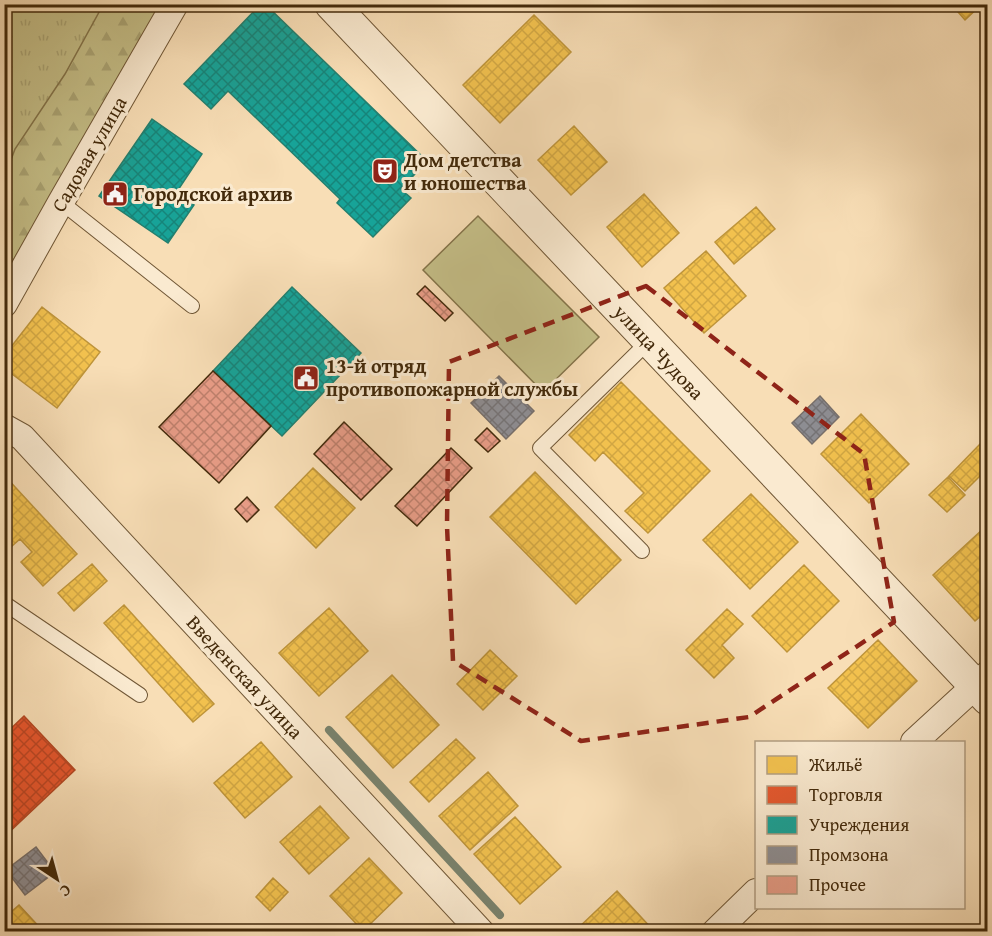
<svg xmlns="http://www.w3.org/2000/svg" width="992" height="936" viewBox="0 0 992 936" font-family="'Gentium Book Plus',serif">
	<defs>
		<pattern id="grass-tufts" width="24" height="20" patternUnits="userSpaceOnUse" patternTransform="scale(1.5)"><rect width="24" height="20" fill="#c5bf88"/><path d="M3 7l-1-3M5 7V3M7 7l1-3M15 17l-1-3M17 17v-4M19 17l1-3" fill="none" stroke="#aaa474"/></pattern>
		<pattern id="forest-firs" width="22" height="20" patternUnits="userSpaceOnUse" patternTransform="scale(1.5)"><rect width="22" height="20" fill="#c5bf88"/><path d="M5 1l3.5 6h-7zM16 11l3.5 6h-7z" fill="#aaa474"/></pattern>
		<pattern id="homes-cross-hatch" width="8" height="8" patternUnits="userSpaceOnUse" patternTransform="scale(1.5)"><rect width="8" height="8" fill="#f2c14e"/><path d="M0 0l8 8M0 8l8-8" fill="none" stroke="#d1a643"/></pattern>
		<pattern id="shops-cross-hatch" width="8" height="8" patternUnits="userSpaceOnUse" patternTransform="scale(1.5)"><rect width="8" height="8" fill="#e4572e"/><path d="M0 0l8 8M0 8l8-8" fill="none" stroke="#ba4825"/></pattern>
		<pattern id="public-cross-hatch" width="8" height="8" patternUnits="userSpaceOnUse" patternTransform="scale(1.5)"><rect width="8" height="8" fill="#17a398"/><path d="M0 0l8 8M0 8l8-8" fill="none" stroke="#16857a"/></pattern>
		<pattern id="industry-cross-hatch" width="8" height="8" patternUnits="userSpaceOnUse" patternTransform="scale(1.5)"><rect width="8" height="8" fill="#8d8d92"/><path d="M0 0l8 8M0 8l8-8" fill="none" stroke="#757375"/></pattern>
		<pattern id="building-cross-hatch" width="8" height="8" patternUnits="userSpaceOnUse" patternTransform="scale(1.5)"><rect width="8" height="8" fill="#e99d88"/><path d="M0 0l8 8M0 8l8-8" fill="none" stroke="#be806d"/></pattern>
	</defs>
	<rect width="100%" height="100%" fill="#f8deb6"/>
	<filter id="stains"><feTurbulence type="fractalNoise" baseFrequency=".00333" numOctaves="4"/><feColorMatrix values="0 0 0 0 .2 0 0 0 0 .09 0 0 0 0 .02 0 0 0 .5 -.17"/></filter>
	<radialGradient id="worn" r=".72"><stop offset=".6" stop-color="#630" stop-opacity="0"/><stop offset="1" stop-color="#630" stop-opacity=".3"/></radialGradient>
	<path fill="url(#grass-tufts)" stroke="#84744a" stroke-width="1.5" d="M5,5H154L5,264Z"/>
	<path fill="url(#forest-firs)" stroke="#84744a" stroke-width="1.5" d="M103,5H163L14,259L5,279V176L15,149L65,74Z"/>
	<path fill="#c5bf88" stroke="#84744a" stroke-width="1.5" d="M478,216L599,337L543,392L423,270Z"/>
	<path fill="url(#homes-cross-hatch)" stroke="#be943a" stroke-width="1.5" d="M951,4H982L965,20Z
		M534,15L571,52L500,123L463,85Z
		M574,126L607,162L571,195L538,160Z
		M644,194L679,233L642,267L607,227Z
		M756,207L775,229L734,264L715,242Z
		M706,251L746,296L704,333L664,288Z
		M42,307L100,352L57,408L4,368V356Z
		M621,382L710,471L648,533L625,511L644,493L603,452L595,461L569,435Z
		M861,414L909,464L869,503L821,454Z
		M982,442L988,447V468L965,491L949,476Z
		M313,468L355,508L316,548L275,507Z
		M535,472L621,560L576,604L490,517Z
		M4,475L77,554L43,586L21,562L32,552L20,539L4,553Z
		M948,477L965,495L947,512L929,495Z
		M751,494L798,542L750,589L703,540Z
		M984,528L988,532V610L975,621L933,575Z
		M92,564L107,581L74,611L58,593Z
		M804,565L839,601L787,652L752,616Z
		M124,605L214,704L193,722L104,623Z
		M329,608L368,651L319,696L279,653Z
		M727,609L743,624L722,645L734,658L714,678L686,650Z
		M878,640L917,681L868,728L828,688Z
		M490,650L517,676L483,710L457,684Z
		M392,675L439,725L393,768L346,717Z
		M456,739L475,758L429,802L410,782Z
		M261,742L292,777L245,818L214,783Z
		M488,772L518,806L470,850L439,816Z
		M320,806L349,838L309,874L280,842Z
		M515,817L561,867L520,904L474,854Z
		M369,858L402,893L363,931L330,896Z
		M273,878L288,892L270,911L256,897Z
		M617,891L654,931L574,932Z
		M19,905L44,932H4V918Z"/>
	<path fill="url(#shops-cross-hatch)" stroke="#b44a24" stroke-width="1.5" d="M24,716L75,770L4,837V735Z"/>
	<path fill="url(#public-cross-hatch)" stroke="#247f6e" stroke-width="1.5" d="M261,4H265L427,161L401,189L411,198L373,237L337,203L340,199L228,91L211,109L184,84Z
		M152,119L202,154L176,193L194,205L168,243L99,196Z
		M292,287L361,353L282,436L213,371Z"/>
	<path fill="url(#industry-cross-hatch)" stroke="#776f6a" stroke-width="1.5" d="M499,376L534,411L506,439L471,403Z
		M820,396L839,417L812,444L792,423Z
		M36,847L55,872L25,895L6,870Z"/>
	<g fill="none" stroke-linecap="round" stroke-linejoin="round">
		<path stroke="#79826d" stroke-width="8" d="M329,730L500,915"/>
	</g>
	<path fill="url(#building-cross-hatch)" stroke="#432a0b" stroke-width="1.5" d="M425,286L453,313L445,321L417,294Z
		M213,371L271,426L219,483L159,427Z
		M344,422L392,469L361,500L314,454Z
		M487,428L500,441L488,452L475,440Z
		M451,448L472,468L417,526L395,506Z
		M247,497L259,510L247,522L235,509Z"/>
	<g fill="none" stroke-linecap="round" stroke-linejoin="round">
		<defs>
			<path id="service" d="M61,202L192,306
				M642,551L540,448L649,341
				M4,603L140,695"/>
			<path id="minor" d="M4,304L61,202L175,4
				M4,427L22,437L481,932
				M914,742L988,674
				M715,932L756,892"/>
			<path id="tertiary" d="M331,4L988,699"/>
		</defs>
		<use href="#service" stroke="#705736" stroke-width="16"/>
		<use href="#minor" stroke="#705736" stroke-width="28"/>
		<use href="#tertiary" stroke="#705736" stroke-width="34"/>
		<use href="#service" stroke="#faead0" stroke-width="14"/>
		<use href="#minor" stroke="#faead0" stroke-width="26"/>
		<use href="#tertiary" stroke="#faead0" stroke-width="32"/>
	</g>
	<path fill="none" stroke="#8f2418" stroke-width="4.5" stroke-dasharray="12 8" stroke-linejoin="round" d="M646,286L864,454L894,622L749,717L581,741L453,661L447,526L449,362Z"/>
	<defs>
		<symbol id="theatre-square" viewBox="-11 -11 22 22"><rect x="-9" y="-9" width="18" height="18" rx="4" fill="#8f2418" stroke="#faead0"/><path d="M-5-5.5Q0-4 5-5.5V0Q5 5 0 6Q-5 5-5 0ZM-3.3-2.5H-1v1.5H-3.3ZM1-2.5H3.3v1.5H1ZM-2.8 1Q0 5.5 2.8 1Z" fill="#fff"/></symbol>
		<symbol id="civic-square" viewBox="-11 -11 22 22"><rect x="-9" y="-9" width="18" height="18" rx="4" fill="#8f2418" stroke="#faead0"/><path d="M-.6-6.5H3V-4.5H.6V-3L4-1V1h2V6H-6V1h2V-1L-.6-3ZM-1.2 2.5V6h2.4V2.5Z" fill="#fff"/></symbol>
	</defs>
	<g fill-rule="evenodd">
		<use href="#theatre-square" x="370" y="156" width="30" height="30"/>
		<use href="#civic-square" x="100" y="179" width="30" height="30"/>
		<use href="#civic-square" x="291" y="363" width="30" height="30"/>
	</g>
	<g text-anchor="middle" stroke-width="6" stroke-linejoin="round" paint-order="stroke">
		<g font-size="20" fill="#432a0b" stroke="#faead0">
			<text transform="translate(89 154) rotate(-60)" y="7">Садовая улица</text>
			<text transform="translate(659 352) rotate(47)" y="7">улица Чудова</text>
			<text transform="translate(245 677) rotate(47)" y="7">Введенская улица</text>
		</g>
		<g font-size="20" font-weight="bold" fill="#432a0b" stroke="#faead0" text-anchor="start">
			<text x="404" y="167">Дом детства<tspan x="404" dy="23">и юношества</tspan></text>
			<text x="134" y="201">Городской архив</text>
			<text x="326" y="373">13-й отряд<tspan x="326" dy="23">противопожарной службы</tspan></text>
		</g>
	</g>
	<rect width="992" height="936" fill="none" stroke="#f8deb6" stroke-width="24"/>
	<rect x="6" y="6" width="980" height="924" fill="none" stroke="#432a0b" stroke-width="3"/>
	<rect x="12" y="12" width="968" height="912" fill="none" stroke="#432a0b" stroke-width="1.5"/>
	<rect x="755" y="741" width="210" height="168" fill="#faead0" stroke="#b19d81" stroke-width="1.5"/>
	<rect x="767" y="756" width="30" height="18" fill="#f2c14e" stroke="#b19d81" stroke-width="1.5"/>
	<text x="809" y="771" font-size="18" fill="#432a0b">Жильё</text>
	<rect x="767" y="786" width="30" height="18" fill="#e4572e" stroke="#b19d81" stroke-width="1.5"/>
	<text x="809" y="801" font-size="18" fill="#432a0b">Торговля</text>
	<rect x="767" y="816" width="30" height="18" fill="#17a398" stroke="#b19d81" stroke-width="1.5"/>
	<text x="809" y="831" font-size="18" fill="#432a0b">Учреждения</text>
	<rect x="767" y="846" width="30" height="18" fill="#8d8d92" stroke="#b19d81" stroke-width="1.5"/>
	<text x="809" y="861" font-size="18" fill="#432a0b">Промзона</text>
	<rect x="767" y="876" width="30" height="18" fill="#e99d88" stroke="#b19d81" stroke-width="1.5"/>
	<text x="809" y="891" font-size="18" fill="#432a0b">Прочее</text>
	<g transform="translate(57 879) rotate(144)" stroke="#faead0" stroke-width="4.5" paint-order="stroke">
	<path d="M0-4.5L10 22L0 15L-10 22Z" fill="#432a0b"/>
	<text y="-9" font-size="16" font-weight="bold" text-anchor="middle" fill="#432a0b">С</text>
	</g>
	<rect width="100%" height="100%" filter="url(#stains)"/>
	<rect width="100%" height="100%" fill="url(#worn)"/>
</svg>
